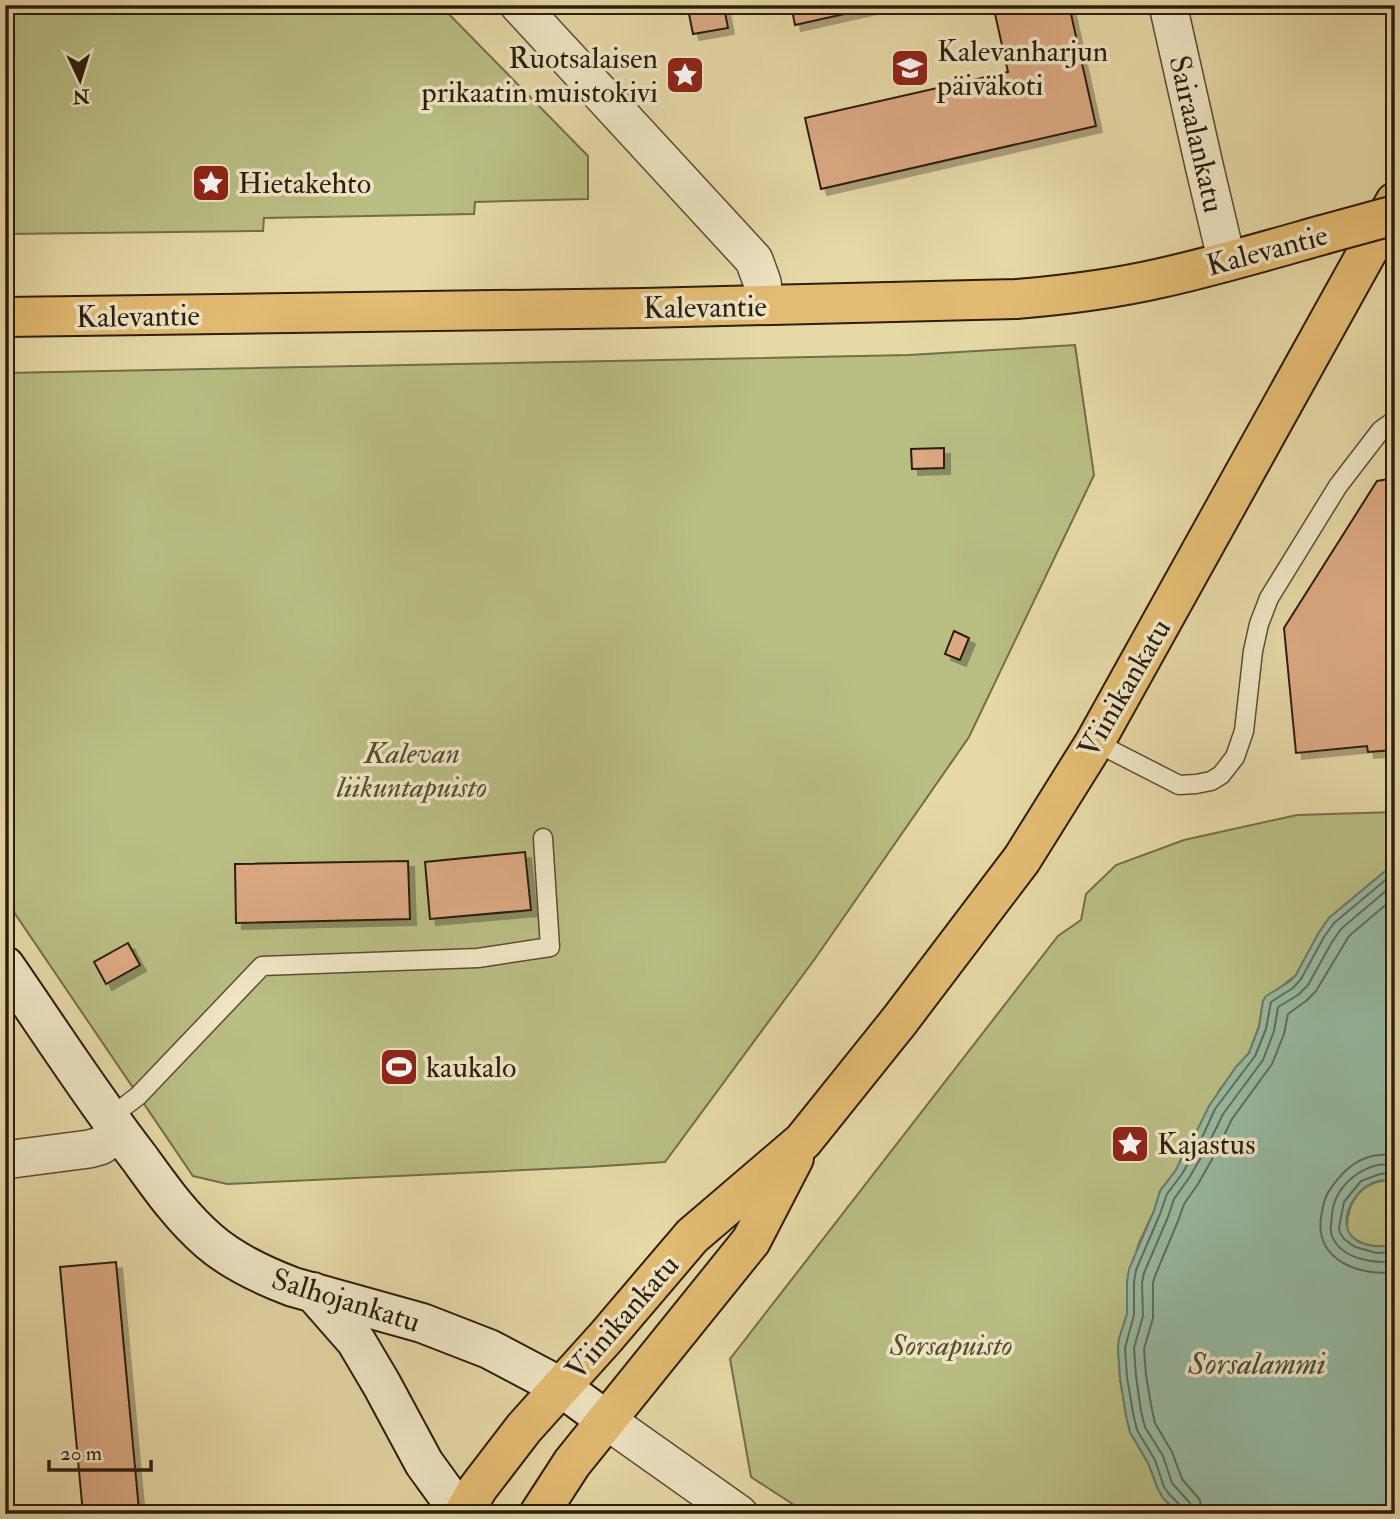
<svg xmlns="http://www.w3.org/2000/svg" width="1400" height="1519" viewBox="0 0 1400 1519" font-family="'IM FELL Double Pica',serif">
	<defs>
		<filter id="shadow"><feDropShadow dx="6" dy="6" stdDeviation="0" flood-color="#0004"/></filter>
	</defs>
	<rect width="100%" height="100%" fill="#e6d9a6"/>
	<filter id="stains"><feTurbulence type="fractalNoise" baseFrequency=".00286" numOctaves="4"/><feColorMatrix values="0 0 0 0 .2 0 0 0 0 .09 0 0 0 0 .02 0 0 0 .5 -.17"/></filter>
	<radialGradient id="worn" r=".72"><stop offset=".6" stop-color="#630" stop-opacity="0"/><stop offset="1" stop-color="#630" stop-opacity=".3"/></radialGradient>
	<path fill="#b9be83" stroke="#726e49" stroke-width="2" d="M5,5H440L588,156V199L475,202L474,214L264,218L263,231L5,234Z
		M1075,345L1094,475L969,737L814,960L665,1162L588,1167L227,1184L193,1176L5,899V373L909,355Z
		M1395,812V863L1329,918L1318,934L1296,975L1263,1001L1259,1026L1249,1053L1220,1089L1176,1170L1160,1191L1154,1211L1139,1243L1127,1282V1314L1119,1339L1118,1348L1120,1378L1126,1415L1130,1432L1148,1463L1158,1489L1163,1498L1179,1514H808L751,1477L730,1359L1058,936L1081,920L1086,894L1116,865L1184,840L1297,815Z
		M1389,1180L1395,1183V1245C1377,1248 1358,1246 1347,1231C1346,1203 1360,1182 1389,1180Z"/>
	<path fill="#97bba3" stroke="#6c7c68" stroke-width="2" d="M1395,863V1183C1364,1167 1324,1228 1362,1243C1372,1247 1384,1247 1395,1245V1514H1179L1163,1498L1158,1489L1148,1463L1130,1432L1126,1415L1120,1378L1118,1348L1119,1339L1127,1314V1282L1129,1269L1154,1211L1160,1191L1176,1170L1182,1157L1192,1141L1209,1106L1236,1067L1249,1053L1259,1027L1263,1001L1266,996L1289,982L1296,975L1318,934L1329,918Z"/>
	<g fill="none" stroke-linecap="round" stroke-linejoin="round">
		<path stroke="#626c59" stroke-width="2" d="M1395,1155C1371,1152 1353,1160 1338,1179C1326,1193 1324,1199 1321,1217C1315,1260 1358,1276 1395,1272
			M1395,1165C1365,1160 1335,1185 1332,1214C1332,1222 1329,1229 1332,1236C1341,1259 1374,1264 1395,1261
			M1395,1175L1390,1173L1380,1174L1361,1181L1344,1202L1339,1227L1340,1233L1344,1239L1355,1247L1377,1253L1395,1252
			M1183,1514L1182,1507L1169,1494L1164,1487L1155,1460L1137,1430L1133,1413L1127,1377L1125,1348L1134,1315V1282L1136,1270L1160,1214L1167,1194L1182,1174L1199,1144L1215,1109L1255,1056L1266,1029L1271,1002L1293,988L1301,979L1324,937L1334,923L1395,872
			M1192,1514L1190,1503L1172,1483L1163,1456L1145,1427L1141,1411L1136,1376L1134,1348L1143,1316L1142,1283L1144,1273L1168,1217L1174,1199L1189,1178L1206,1149L1223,1114L1263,1060L1274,1031L1278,1007L1298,995L1308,985L1332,942L1341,929L1395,883
			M1202,1514L1200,1500L1182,1479L1172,1452L1155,1423L1152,1410L1146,1375L1144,1349L1153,1318V1283L1155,1276L1178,1221L1184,1204L1198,1184L1215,1154L1232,1119L1272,1064L1284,1034L1288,1014L1306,1001L1316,991L1349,936L1395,897"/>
	</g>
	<path fill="#dca982" stroke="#2c1e0f" stroke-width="2" filter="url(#shadow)" d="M791,5H876V7L795,25Z
		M993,5H1069L1096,126L821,189L805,118L1008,72Z
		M724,7L728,28L693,34L689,14Z
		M944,448V468L912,469L911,449Z
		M1395,478V750L1368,752L1367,746L1296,753L1284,628L1377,481Z
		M954,631L969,638L960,660L945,654Z
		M525,852L531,910L430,919L425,862Z
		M408,861L410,919L236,923L235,864Z
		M128,943L140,965L106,984L94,962Z
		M116,1262L139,1510L83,1514L60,1267Z"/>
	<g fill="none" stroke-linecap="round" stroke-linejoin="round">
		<defs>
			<path id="lane" d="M1095,742L1179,785L1196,784L1211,781L1221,775L1235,757L1244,731L1253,651L1259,624L1269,598L1338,486L1381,430L1395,420
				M109,1118L138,1096L262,966L478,958L550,947L543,838"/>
			<path id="street" d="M519,5L754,260L762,282L765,305
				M1168,5L1204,165L1227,262
				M5,1160L89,1149L100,1146L120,1133
				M606,1420L739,1514"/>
			<path id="secondary" d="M5,966C50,1031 92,1097 140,1159C161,1188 182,1218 209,1241C233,1262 264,1276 293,1287L422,1323L489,1349L561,1387L606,1420
				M313,1292L356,1341L382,1385L424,1463L461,1514"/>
			<path id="primary" d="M5,317L643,308L1016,299C1065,295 1113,289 1161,278C1215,266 1269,250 1322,235
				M463,1514L478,1488L524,1428L606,1337L692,1236L803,1141L900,1020L1022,859L1095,742L1395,202
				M539,1514L572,1463L751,1241L794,1158"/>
		</defs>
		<use href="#lane" stroke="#5a4d35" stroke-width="21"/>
		<use href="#street" stroke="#5a4d35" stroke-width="40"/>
		<use href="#secondary" stroke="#2c1e0f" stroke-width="42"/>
		<use href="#primary" stroke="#2c1e0f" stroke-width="42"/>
		<use href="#lane" stroke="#efe6c5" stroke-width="18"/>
		<use href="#street" stroke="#efe6c5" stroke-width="37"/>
		<use href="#secondary" stroke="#efe6c5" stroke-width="38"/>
		<use href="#primary" stroke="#e3bc73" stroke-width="38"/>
		<defs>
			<path id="primary-bridge" d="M1322,235L1395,215"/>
		</defs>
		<use href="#primary-bridge" stroke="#2c1e0f" stroke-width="42" stroke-linecap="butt"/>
		<use href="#primary-bridge" stroke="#e3bc73" stroke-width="38"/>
	</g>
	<defs>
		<symbol id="school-square" viewBox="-11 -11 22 22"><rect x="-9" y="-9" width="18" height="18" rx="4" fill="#8f2418" stroke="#efe6c5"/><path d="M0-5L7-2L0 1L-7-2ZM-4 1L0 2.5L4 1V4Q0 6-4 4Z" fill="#fff"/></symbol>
		<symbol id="sight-square" viewBox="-11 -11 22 22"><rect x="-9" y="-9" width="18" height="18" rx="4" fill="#8f2418" stroke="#efe6c5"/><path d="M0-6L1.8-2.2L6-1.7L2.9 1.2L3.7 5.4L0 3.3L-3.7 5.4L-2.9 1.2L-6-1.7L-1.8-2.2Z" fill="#fff"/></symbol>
		<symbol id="stadium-square" viewBox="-11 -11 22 22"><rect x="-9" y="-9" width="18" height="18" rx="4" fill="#8f2418" stroke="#efe6c5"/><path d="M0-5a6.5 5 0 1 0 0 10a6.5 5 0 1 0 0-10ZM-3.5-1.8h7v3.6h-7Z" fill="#fff"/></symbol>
	</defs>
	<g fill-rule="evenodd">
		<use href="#school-square" x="888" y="46" width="44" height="44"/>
		<use href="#sight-square" x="663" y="53" width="44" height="44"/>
		<use href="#sight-square" x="189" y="161" width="44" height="44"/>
		<use href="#stadium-square" x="377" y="1045" width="44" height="44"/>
		<use href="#sight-square" x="1108" y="1122" width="44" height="44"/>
	</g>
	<g text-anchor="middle" stroke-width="7" stroke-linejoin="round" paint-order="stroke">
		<g font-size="30" fill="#2c1e0f" stroke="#efe6c5" text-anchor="start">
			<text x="937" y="61">Kalevanharjun<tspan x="937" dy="34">päiväkoti</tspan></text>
			<text x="658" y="68" text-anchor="end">Ruotsalaisen<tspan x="658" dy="34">prikaatin muistokivi</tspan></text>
			<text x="238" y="193">Hietakehto</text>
			<text x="426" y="1077">kaukalo</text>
			<text x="1157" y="1154">Kajastus</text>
		</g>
		<g font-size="30" fill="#2c1e0f" stroke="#efe6c5">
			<text transform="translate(1197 134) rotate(77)" y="10">Sairaalankatu</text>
			<text transform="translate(1267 250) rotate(-15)" y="10">Kalevantie</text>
			<text transform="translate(705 307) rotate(-1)" y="10">Kalevantie</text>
			<text transform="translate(138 316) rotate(-1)" y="10">Kalevantie</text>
			<text transform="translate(1124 688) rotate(-60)" y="10">Viinikankatu</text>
			<text transform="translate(346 1300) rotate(17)" y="10">Salhojankatu</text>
			<text transform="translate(622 1317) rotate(-49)" y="10">Viinikankatu</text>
		</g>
		<g font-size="30" font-style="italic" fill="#564e32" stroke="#efe6c5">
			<text x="412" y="763">Kalevan<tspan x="412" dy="34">liikuntapuisto</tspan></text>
			<text x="951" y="1355">Sorsapuisto</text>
		</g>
		<g font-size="32" font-style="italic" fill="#4c4d3b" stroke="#efe6c5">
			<text x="1257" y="1374">Sorsalammi</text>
		</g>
	</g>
	<rect width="1400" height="1519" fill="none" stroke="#e6d9a6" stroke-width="28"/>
	<rect x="7" y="7" width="1386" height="1505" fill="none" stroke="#2c1e0f" stroke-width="3.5"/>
	<rect x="14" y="14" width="1372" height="1491" fill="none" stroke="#2c1e0f" stroke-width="2"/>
	<g transform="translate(80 80) rotate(176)" stroke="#efe6c5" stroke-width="5" paint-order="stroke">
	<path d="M0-5L12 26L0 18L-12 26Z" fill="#2c1e0f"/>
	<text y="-10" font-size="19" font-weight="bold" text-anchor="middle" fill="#2c1e0f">N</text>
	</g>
	<path d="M49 1460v10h102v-10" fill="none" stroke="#2c1e0f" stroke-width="3.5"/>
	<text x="60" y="1460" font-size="21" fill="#2c1e0f" stroke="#efe6c5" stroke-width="5" paint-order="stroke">20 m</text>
	<rect width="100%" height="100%" filter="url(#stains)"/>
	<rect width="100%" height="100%" fill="url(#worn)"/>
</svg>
